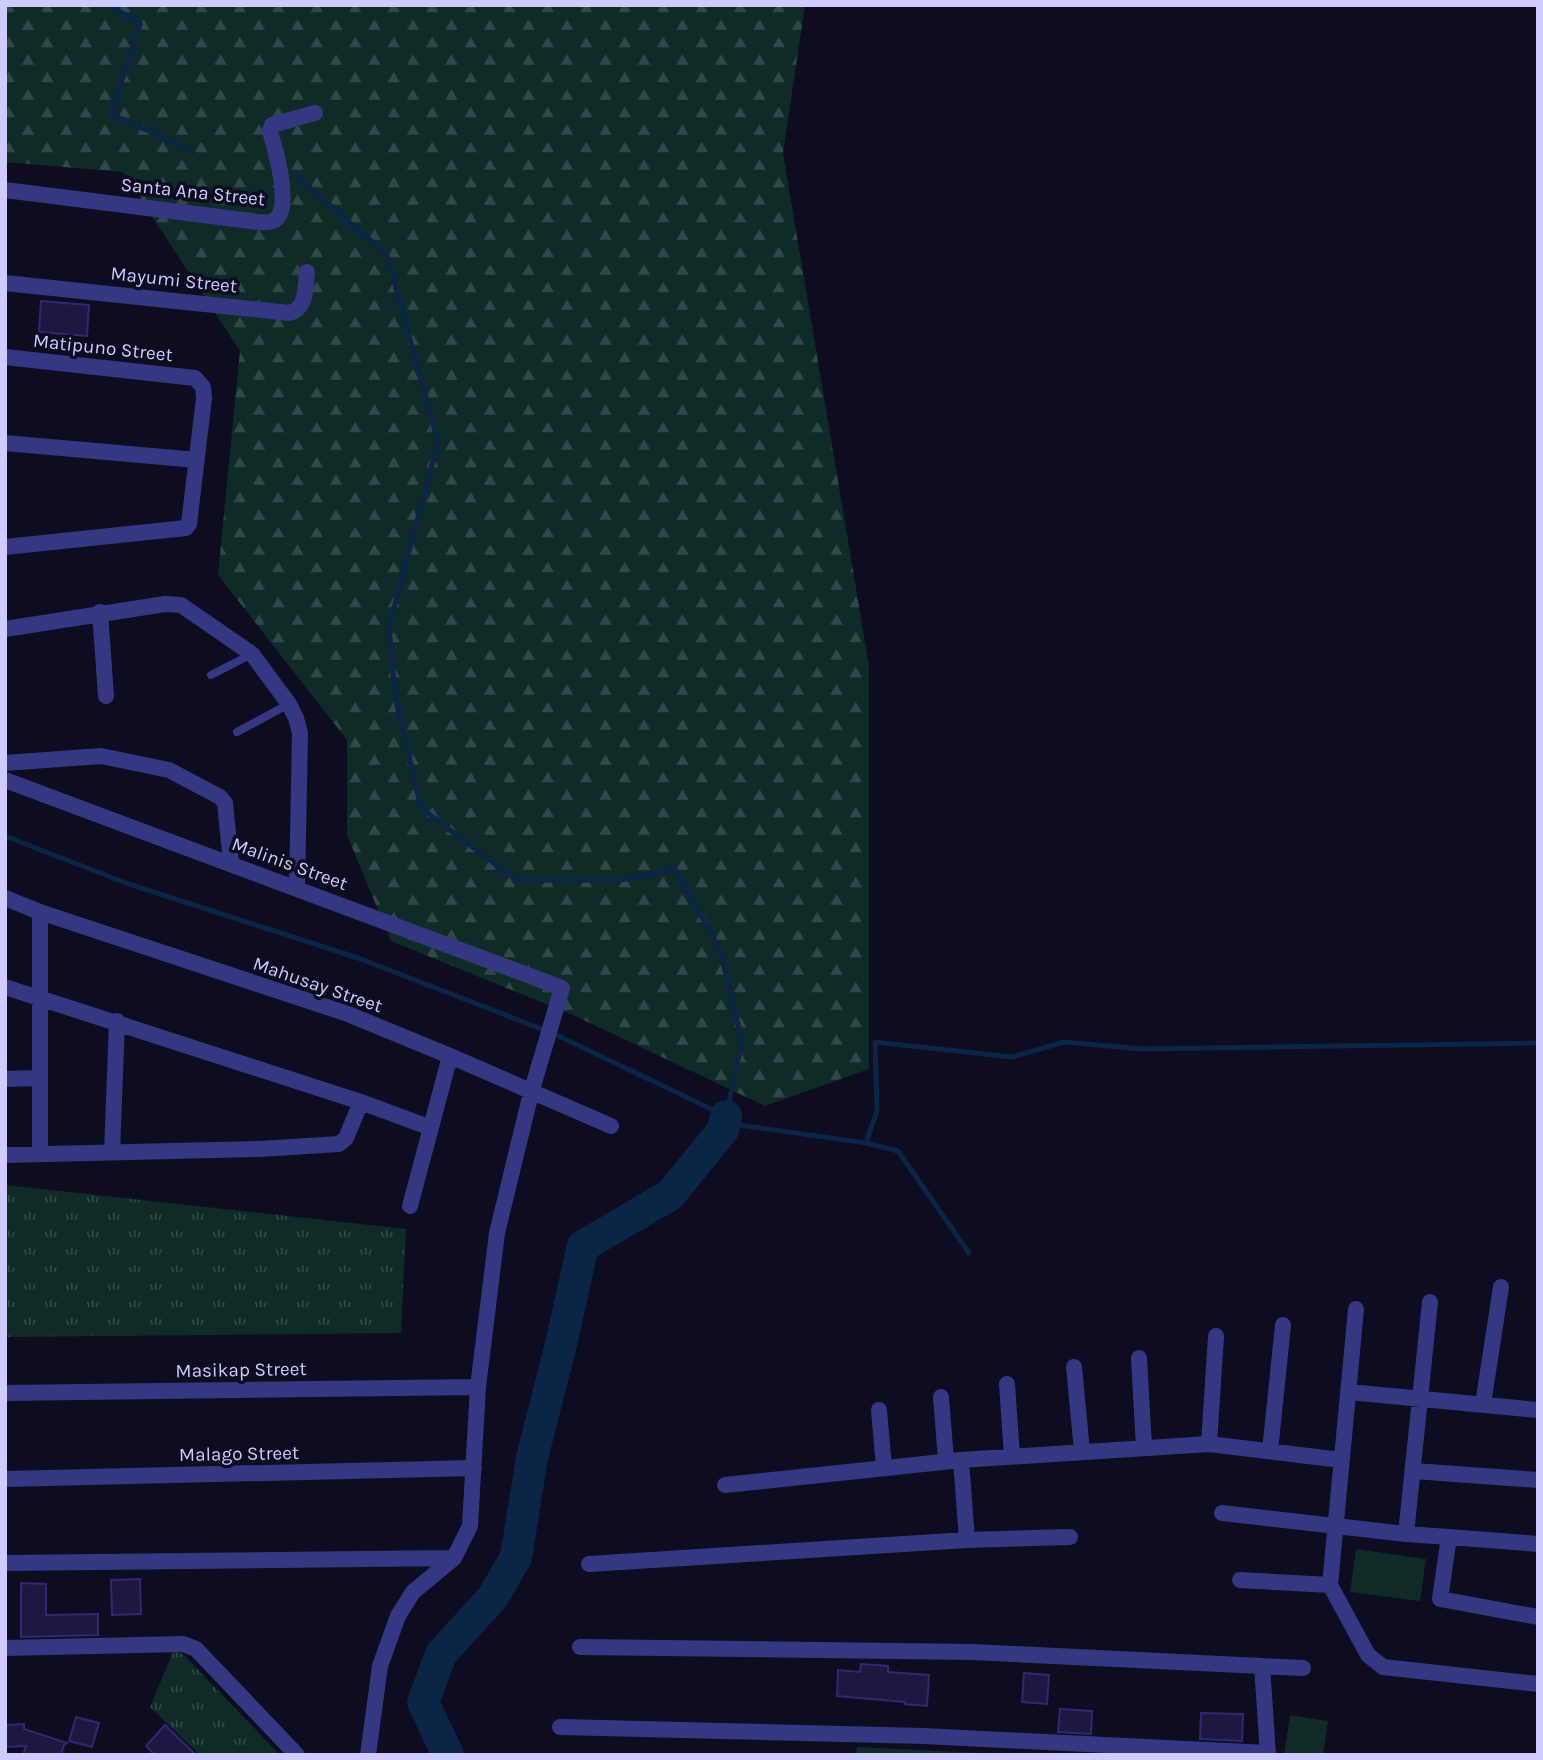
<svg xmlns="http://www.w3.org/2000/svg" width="1543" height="1760" viewBox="0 0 1543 1760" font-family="Karla,sans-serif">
	<defs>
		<pattern id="grass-tufts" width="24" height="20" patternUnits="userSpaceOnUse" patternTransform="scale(1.75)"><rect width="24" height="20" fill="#0f2b28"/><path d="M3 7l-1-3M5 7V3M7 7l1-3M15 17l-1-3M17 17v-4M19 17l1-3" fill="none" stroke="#314848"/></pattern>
		<pattern id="forest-firs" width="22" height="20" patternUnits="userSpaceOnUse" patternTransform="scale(1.75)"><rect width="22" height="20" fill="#0f2b28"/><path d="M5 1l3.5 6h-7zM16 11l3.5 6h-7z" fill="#314848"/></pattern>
	</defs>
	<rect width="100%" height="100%" fill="#0e0c21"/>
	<path fill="url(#grass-tufts)" d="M5,1185L406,1229L401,1333L5,1337Z
		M173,1652L183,1654L280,1755H200L150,1707Z
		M857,1747L980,1753V1755H856Z"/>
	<path fill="url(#forest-firs)" d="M5,5H805L783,153L869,666V1069L765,1106L573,1015L391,941L347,835V740L218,575L240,351L123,172L5,162Z"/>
	<path fill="#0f2b28" d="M1356,1549L1426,1559L1420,1601L1350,1592Z
		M1290,1715L1328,1721L1323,1755H1284Z"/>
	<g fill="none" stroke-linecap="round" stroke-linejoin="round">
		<path stroke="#0a2546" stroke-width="5" d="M109,5L140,24L111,114L193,151
			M5,836L126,883L358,958L552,1033L726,1116L742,1041L720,950L675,869L620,880H516L421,808L395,696L389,627L438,442L387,255L296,176
			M725,1123L866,1143L877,1111L875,1042L1012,1057L1064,1042L1142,1049L1538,1043
			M866,1143L898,1151L969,1253"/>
		<path stroke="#0a2546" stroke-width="32" d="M448,1755L423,1702L441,1654L493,1597L516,1557L532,1458L561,1344L583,1246L670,1195L723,1130L726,1116"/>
	</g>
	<path fill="#1d1742" stroke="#32286f" stroke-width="2" d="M41,301L89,305L87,336L39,332Z
		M140,1579L141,1614L112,1615L111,1580Z
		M21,1583L46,1584V1615L98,1614V1635L21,1637Z
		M861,1664L888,1666V1672L929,1675L927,1706L905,1704V1702L837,1696L838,1670L860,1672Z
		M1024,1673L1049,1675L1047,1704L1022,1702Z
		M1060,1709L1092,1711L1091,1734L1058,1732Z
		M1201,1713L1243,1714L1242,1741L1200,1739Z
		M76,1717L99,1723L92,1747L69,1741Z
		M24,1724V1729L67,1743L64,1745L61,1755H23L26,1746L5,1747V1725Z
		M165,1725L196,1755H155L146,1746Z"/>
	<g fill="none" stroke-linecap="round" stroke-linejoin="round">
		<path stroke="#353782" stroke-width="8" d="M211,675L252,654
			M237,732L289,704"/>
		<path stroke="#353782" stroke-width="16" d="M5,190L251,221C257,222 267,223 273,221C294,213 275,148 270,131L272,125L315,113
			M5,283L289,313C307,309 305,288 307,272
			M5,357L195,378L203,387L204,398L189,524L186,528L5,547
			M5,443L197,460
			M100,612L106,696
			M5,629L165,604L181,605L252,654L289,704L296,718L300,733L297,887
			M5,763L101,756L169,770L220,797L225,803L231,863
			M5,780L562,988L531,1093L497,1233L478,1387L470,1526L454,1558L413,1592L398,1616L380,1666L368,1755
			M5,898L40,912L348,1014L450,1056L611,1126
			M5,987L361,1102L431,1128
			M5,1079L40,1078
			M112,1153L117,1021
			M40,1154V912
			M5,1155L259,1149L339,1144L346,1138L361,1102
			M410,1206L450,1056
			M1430,1302L1406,1534L1449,1537
			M1356,1309L1330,1585L1368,1655L1383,1667L1538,1684
			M1139,1358L1144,1447
			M1074,1367L1082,1451
			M1007,1384L1012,1456
			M1349,1392L1538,1410
			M5,1393L478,1387
			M941,1397L946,1461
			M1483,1404L1501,1287
			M879,1410L884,1467
			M1209,1444L1216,1336
			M1270,1451L1283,1325
			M961,1460L967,1540
			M1414,1471L1538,1480
			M5,1479L474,1468
			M725,1485L961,1460L1209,1444L1341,1460
			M1222,1513L1406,1534
			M1538,1544L1449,1537L1440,1599L1538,1617
			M5,1563L454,1558
			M589,1564L967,1540L1070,1537
			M1240,1580L1330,1585
			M580,1647L972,1652L1303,1668
			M5,1648L183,1644L196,1649L297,1755
			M1262,1666L1268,1755
			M560,1727L924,1736L1267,1753"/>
	</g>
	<g text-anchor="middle" stroke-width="7" stroke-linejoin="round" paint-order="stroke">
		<g font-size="19" fill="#cecbff" stroke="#0e0c21">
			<text transform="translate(193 191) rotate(6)" y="7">Santa Ana Street</text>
			<text transform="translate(174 279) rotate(6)" y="7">Mayumi Street</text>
			<text transform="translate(103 347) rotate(6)" y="7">Matipuno Street</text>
			<text transform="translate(290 863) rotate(20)" y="7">Malinis Street</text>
			<text transform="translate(318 984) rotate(19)" y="7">Mahusay Street</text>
			<text transform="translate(241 1369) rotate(-1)" y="7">Masikap Street</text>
			<text transform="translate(239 1453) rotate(-1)" y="7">Malago Street</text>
		</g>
	</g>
	<rect width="1543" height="1760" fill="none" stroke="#cecbff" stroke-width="14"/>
</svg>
